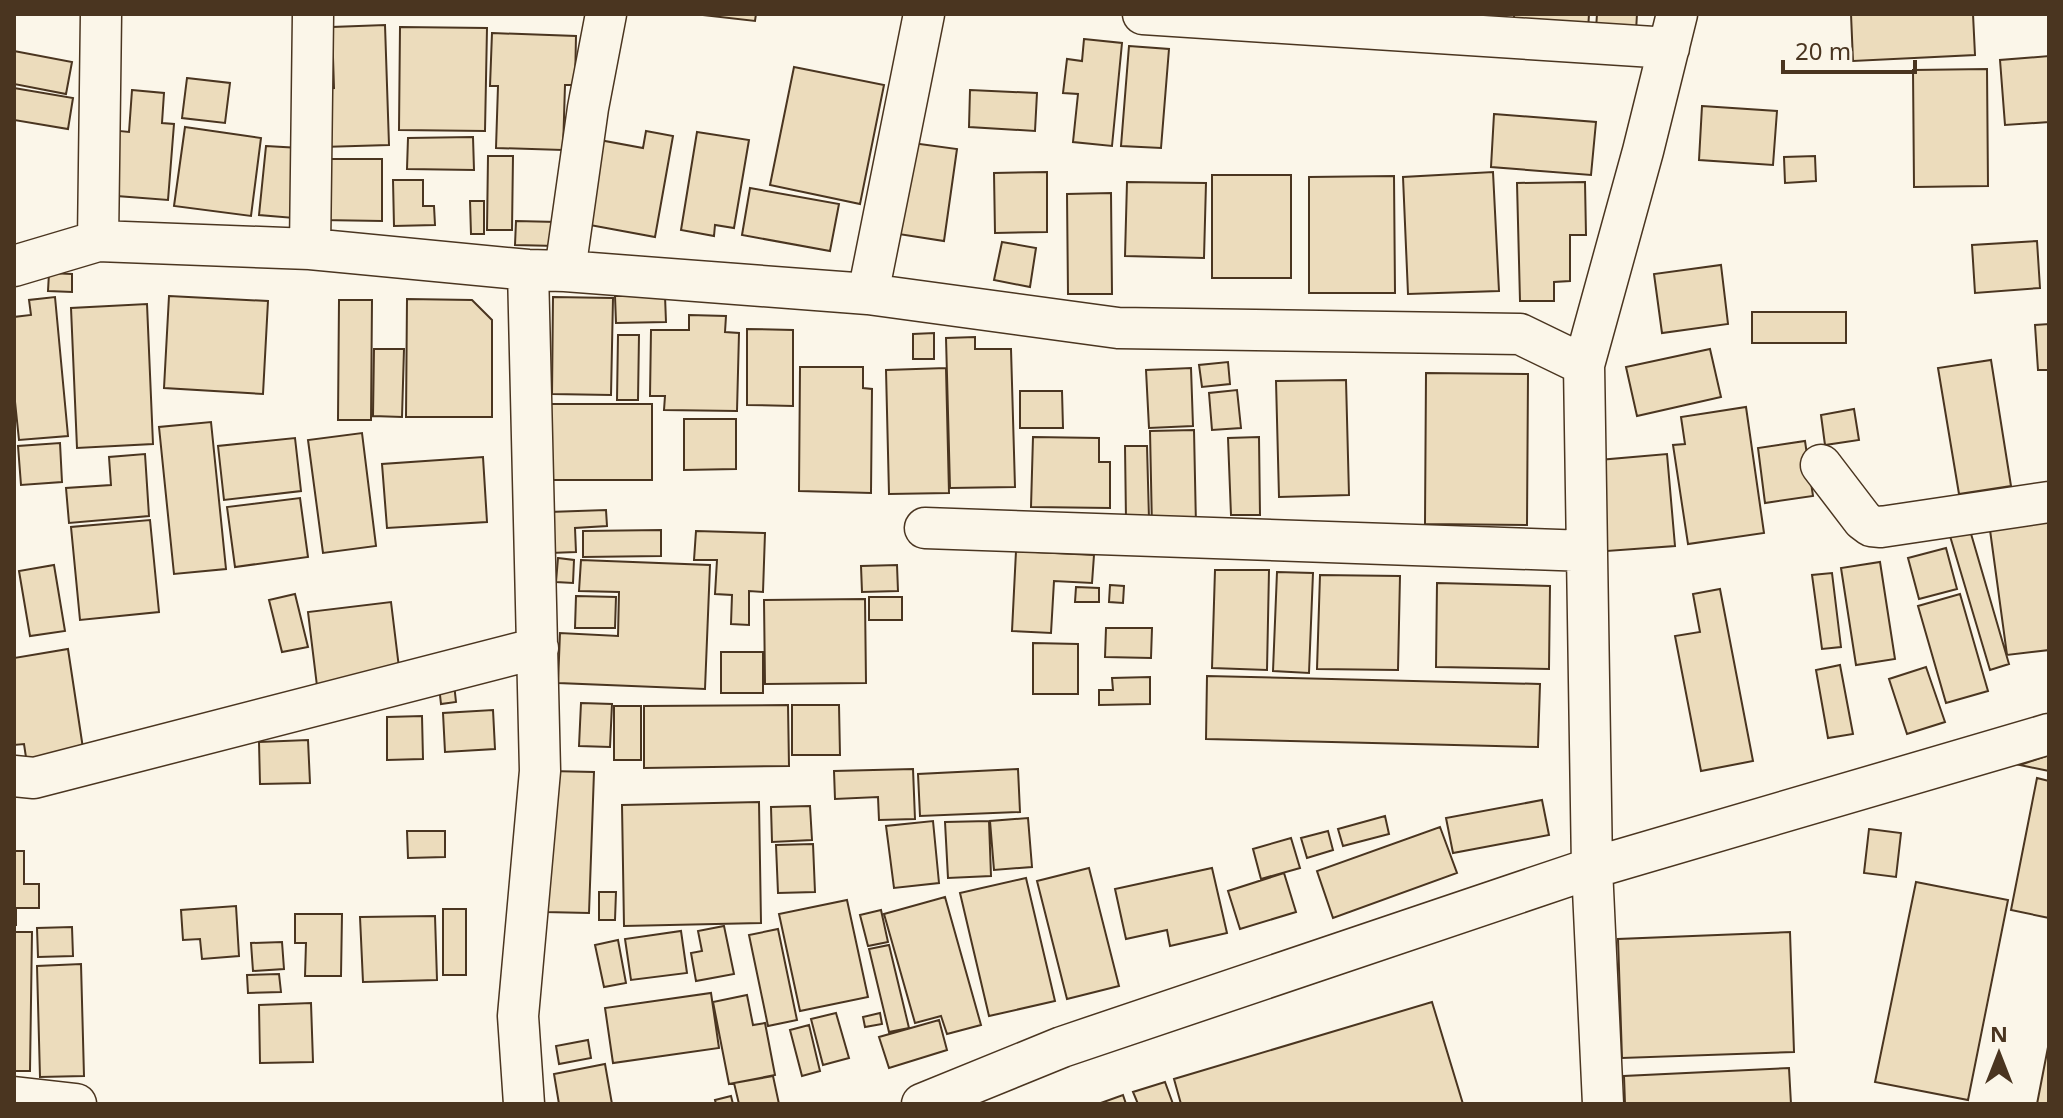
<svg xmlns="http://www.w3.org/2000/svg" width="2063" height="1118" viewBox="0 0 2063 1118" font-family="'Noto Sans',sans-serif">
	<rect width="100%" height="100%" fill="#fbf6e9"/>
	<path fill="#ecdcbc" stroke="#4a3520" stroke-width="2" d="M694,14H756L755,21Z
		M1514,14H1589L1588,30L1514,28Z
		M1597,14H1637L1636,31L1596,29Z
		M1851,14H1973L1975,55L1853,61Z
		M385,25L389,145L322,147L320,89L334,88L332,27Z
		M400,27L487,28L485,131L399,130Z
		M492,33L576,36L575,85H565L563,150L496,148L498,86H490Z
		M1084,39L1122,43L1112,146L1073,142L1078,94L1063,93L1067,59L1082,61Z
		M1129,46L1169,49L1161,148L1121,146Z
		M14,51L72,62L66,94L14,84Z
		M2049,56V122L2005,125L2000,60Z
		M794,67L884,85L860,204L770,185Z
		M1987,69L1988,186L1914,187L1913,70Z
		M187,78L230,83L225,123L182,118Z
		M14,88L73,98L68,129L14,120Z
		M132,90L164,93L162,123L174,124L168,200L104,195L110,130L129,132Z
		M970,90L1037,93L1035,131L969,127Z
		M1702,106L1777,111L1773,165L1699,160Z
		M1494,114L1596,122L1591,175L1491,167Z
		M185,127L261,138L251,216L174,206Z
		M646,131L673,136L655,237L579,223L594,139L643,148Z
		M697,132L749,140L734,228L715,225L714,236L681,230Z
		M473,137L474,170L407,169L408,138Z
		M905,142L957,149L944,241L892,233Z
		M266,146L300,148L294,218L259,215Z
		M488,156H513L512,230H487Z
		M1815,156L1816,181L1785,183L1784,157Z
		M321,159H382V221L321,220Z
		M1047,172V232L995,233L994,173Z
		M1493,172L1499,291L1408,294L1403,177Z
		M1212,175H1291V278H1212Z
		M1394,176L1395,293H1309V177Z
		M393,180H423V206H434L435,225L394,226Z
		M1127,182L1206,183L1204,258L1125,256Z
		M1585,182L1586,235H1570V281L1554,282V301H1520L1517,183Z
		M750,188L839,204L830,251L742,235Z
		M1111,193L1112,294H1068L1067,194Z
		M470,201H484V234H471Z
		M516,221L557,222L556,246L515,245Z
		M2037,241L2040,288L1975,293L1972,245Z
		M1002,242L1036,248L1030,287L994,280Z
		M1721,265L1728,324L1662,333L1654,274Z
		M49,273L72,274V292L48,291Z
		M169,296L268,301L263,394L164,388Z
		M615,296H665L666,322L616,323Z
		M55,297L68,436L19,440L14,392V317L31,315L29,300Z
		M553,297L613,298L611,395L552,394Z
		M407,299L472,300L492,320V417H406Z
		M339,300H372L371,420H338Z
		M147,304L153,444L77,448L71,308Z
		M1752,312H1846V343H1752Z
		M689,315L726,316L725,332L739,333L737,411L664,410L665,396H650L651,330H689Z
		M2049,324V370H2038L2035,325Z
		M747,329L793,330V406L747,405Z
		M934,333V359H913V334Z
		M618,335H639L638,400H617Z
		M975,337V349H1011L1015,487L950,488L946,338Z
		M374,349H404L402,417L373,416Z
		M1710,349L1721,397L1637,416L1626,367Z
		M1991,360L2011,486L1959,494L1938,368Z
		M1228,362L1230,384L1202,387L1199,365Z
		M800,367H863V388L872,389L871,493L799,491Z
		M946,368L949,493L889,494L886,370Z
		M1191,368L1193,426L1149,428L1146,370Z
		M1426,373L1528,374L1527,525L1425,524Z
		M1346,380L1349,495L1279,497L1276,381Z
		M1237,390L1241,428L1212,430L1209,393Z
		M1020,391H1062L1063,428H1020Z
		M550,404H652V480H550Z
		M1746,407L1764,533L1688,544L1673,445L1685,444L1681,417Z
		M1854,409L1859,440L1825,445L1821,415Z
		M684,419H736V469L684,470Z
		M211,422L226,569L174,574L159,427Z
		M1194,430L1196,526L1152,528L1150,431Z
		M362,433L376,546L323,553L308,440Z
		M1033,437L1099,438V462H1110V508L1031,507Z
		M1259,437L1260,515H1231L1228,438Z
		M295,438L301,491L224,500L218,446Z
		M1805,441L1813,496L1765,503L1758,448Z
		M60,443L62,482L21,485L18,446Z
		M1125,446H1147L1149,519L1126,520Z
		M145,454L149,516L69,523L66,488L111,485L109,457Z
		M1667,454L1675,546L1607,551L1599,460Z
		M483,457L487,522L387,528L382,464Z
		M300,498L308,557L235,567L227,507Z
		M606,510L607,526L575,528L576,552L550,553L549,512Z
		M150,520L159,612L80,620L71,527Z
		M1967,520L2009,664L1990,670L1947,526Z
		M2049,522V650L2007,655L1990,530Z
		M661,530V556L583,557V531Z
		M696,531L765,533L763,592L749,591V625L731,624L732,595L715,594L717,560H694Z
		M1946,548L1957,589L1919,599L1908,558Z
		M1016,551L1094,555L1092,583L1054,581L1051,633L1012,631Z
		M558,558L574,560L573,583L556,582Z
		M581,560L710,565L705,689L558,683L560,633L618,636L619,592L579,591Z
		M1880,562L1895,659L1856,665L1841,568Z
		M54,565L65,631L30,636L19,571Z
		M897,565L898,591L862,592L861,566Z
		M1215,570H1269L1267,670L1212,668Z
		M1277,572L1313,573L1309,673L1273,671Z
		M1832,573L1841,647L1822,649L1812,575Z
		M1320,575L1400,576L1398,670L1317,669Z
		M1437,583L1550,586L1549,669L1436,667Z
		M1110,585L1124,586L1123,603L1109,602Z
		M1076,587L1099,588V602H1075Z
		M1720,589L1753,761L1701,771L1675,636L1700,632L1693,594Z
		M295,594L308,647L282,652L269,600Z
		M1960,594L1988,691L1946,703L1918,606Z
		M576,596L616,597L615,628H575Z
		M869,597H902V620H869Z
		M865,599L866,683L765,684L764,600Z
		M391,602L400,676L317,686L308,612Z
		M1106,628H1152L1151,658L1105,657Z
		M1033,643L1078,644V694H1033Z
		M68,649L84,755L27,764L24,744L14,745V658Z
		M721,652H763V693H721Z
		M1840,665L1853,734L1828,738L1816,670Z
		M1926,667L1945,722L1907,734L1889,679Z
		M1207,676L1540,684L1538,747L1206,739Z
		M1150,677V704L1099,705V690H1113L1112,678Z
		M454,684L456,702L441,704L439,686Z
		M581,703L612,704L610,747L579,746Z
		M788,705L789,766L644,768V706Z
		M792,705H839L840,755H792Z
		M614,706H641V760H614Z
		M493,710L495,749L445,752L443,713Z
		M422,716L423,759L387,760V717Z
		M308,740L310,783L260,784L259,742Z
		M2049,755V771L2020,765Z
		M913,769L915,819L879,820L878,797L835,799L834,771Z
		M1018,769L1020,812L920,816L918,774Z
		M550,771L594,772L589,913L545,912Z
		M2037,778L2049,781V918L2011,910Z
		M1542,800L1549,835L1453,853L1446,818Z
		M759,802L761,923L624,926L622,805Z
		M810,806L812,840L772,842L771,807Z
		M1385,816L1389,834L1343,846L1338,829Z
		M1028,818L1032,867L994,870L990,821Z
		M933,821L939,883L894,888L886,826Z
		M989,821L991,876L948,878L945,822Z
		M1440,827L1457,873L1333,918L1317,871Z
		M1869,829L1901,833L1896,877L1864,873Z
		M407,831H445V857L408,858Z
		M1328,831L1333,850L1307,858L1301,838Z
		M1291,838L1300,868L1261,879L1253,849Z
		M813,844L815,892L778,893L776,845Z
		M14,851H24V884H39V908H16V925H14Z
		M1089,868L1119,986L1067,999L1037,881Z
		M1212,868L1227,933L1170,946L1167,930L1126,939L1115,889Z
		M1284,873L1296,912L1240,929L1228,891Z
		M1026,878L1055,1001L989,1016L960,893Z
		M1916,882L2008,900L1968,1100L1875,1082Z
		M599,892H616L615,920H599Z
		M945,897L981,1025L947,1034L941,1016L915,1023L884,914Z
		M847,900L868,997L800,1011L779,914Z
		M236,906L239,956L202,959L200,939L183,940L181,910Z
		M443,909H466V975H443Z
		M881,910L888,942L868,946L860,915Z
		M295,914H342L341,976H305L306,943H295Z
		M435,916L437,980L363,982L360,917Z
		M724,926L734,974L696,981L691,953L702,951L698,931Z
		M72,927L73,956L38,957L37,928Z
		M778,929L797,1020L768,1026L749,935Z
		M681,931L687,973L631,980L625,939Z
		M14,932H32L30,1071H14Z
		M1790,932L1794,1052L1622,1058L1618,939Z
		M618,940L626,983L604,987L595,945Z
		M282,942L284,969L253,971L251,943Z
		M889,945L909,1028L889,1032L869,949Z
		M81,964L84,1076L40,1077L37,966Z
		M279,974L281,992L248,993L247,975Z
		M711,993L719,1048L613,1063L605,1008Z
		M747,995L753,1025L765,1023L775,1075L729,1084L713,1002Z
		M1432,1002L1463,1104H1181L1174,1079Z
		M311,1003L313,1062L260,1063L259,1005Z
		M836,1013L849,1058L823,1065L811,1019Z
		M880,1013L882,1024L865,1027L863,1017Z
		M939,1020L947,1050L889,1068L879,1037Z
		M809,1025L820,1071L802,1076L790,1030Z
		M588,1040L591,1058L559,1064L556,1046Z
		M2049,1042V1104H2037Z
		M605,1064L612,1104H559L554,1074Z
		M1789,1068L1791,1104H1625L1624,1076Z
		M773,1076L779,1104H739L734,1083Z
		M1165,1082L1173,1104H1138L1133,1092Z
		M1123,1095L1126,1104H1098Z
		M731,1096L733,1104H716L715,1100Z"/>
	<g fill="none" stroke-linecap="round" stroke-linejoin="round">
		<defs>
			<path id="minor" d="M1143,14L1669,48
				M98,241L101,14
				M310,249L313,14
				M14,266L98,241L310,249L528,270L565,271L868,294L1118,328L1520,334L1584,365
				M565,271L588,108L606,14
				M868,294L924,14
				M1821,465L1863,520L1871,526L1881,527L2049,502
				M925,528L1587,551
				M14,776L34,778L538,648
				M14,1097L76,1104
				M524,1104L518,1016L540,771L528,270
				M922,1104L1062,1047L1592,868L2049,734
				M1603,1104L1592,868L1584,365L1643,151L1677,14"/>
		</defs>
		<use href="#minor" stroke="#4a3520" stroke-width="43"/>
		<use href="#minor" stroke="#fbf6e9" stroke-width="40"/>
	</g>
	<rect width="2063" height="1118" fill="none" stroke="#4a3520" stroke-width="32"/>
	<g transform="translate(1999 1054)" stroke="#fbf6e9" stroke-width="6" paint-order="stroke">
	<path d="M0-6L14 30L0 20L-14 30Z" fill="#4a3520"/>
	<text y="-12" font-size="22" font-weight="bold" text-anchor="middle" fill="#4a3520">N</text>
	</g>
	<path d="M1783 60v12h132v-12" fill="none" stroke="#4a3520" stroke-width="4"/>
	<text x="1795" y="60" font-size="24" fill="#4a3520" stroke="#fbf6e9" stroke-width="6" paint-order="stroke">20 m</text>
</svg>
